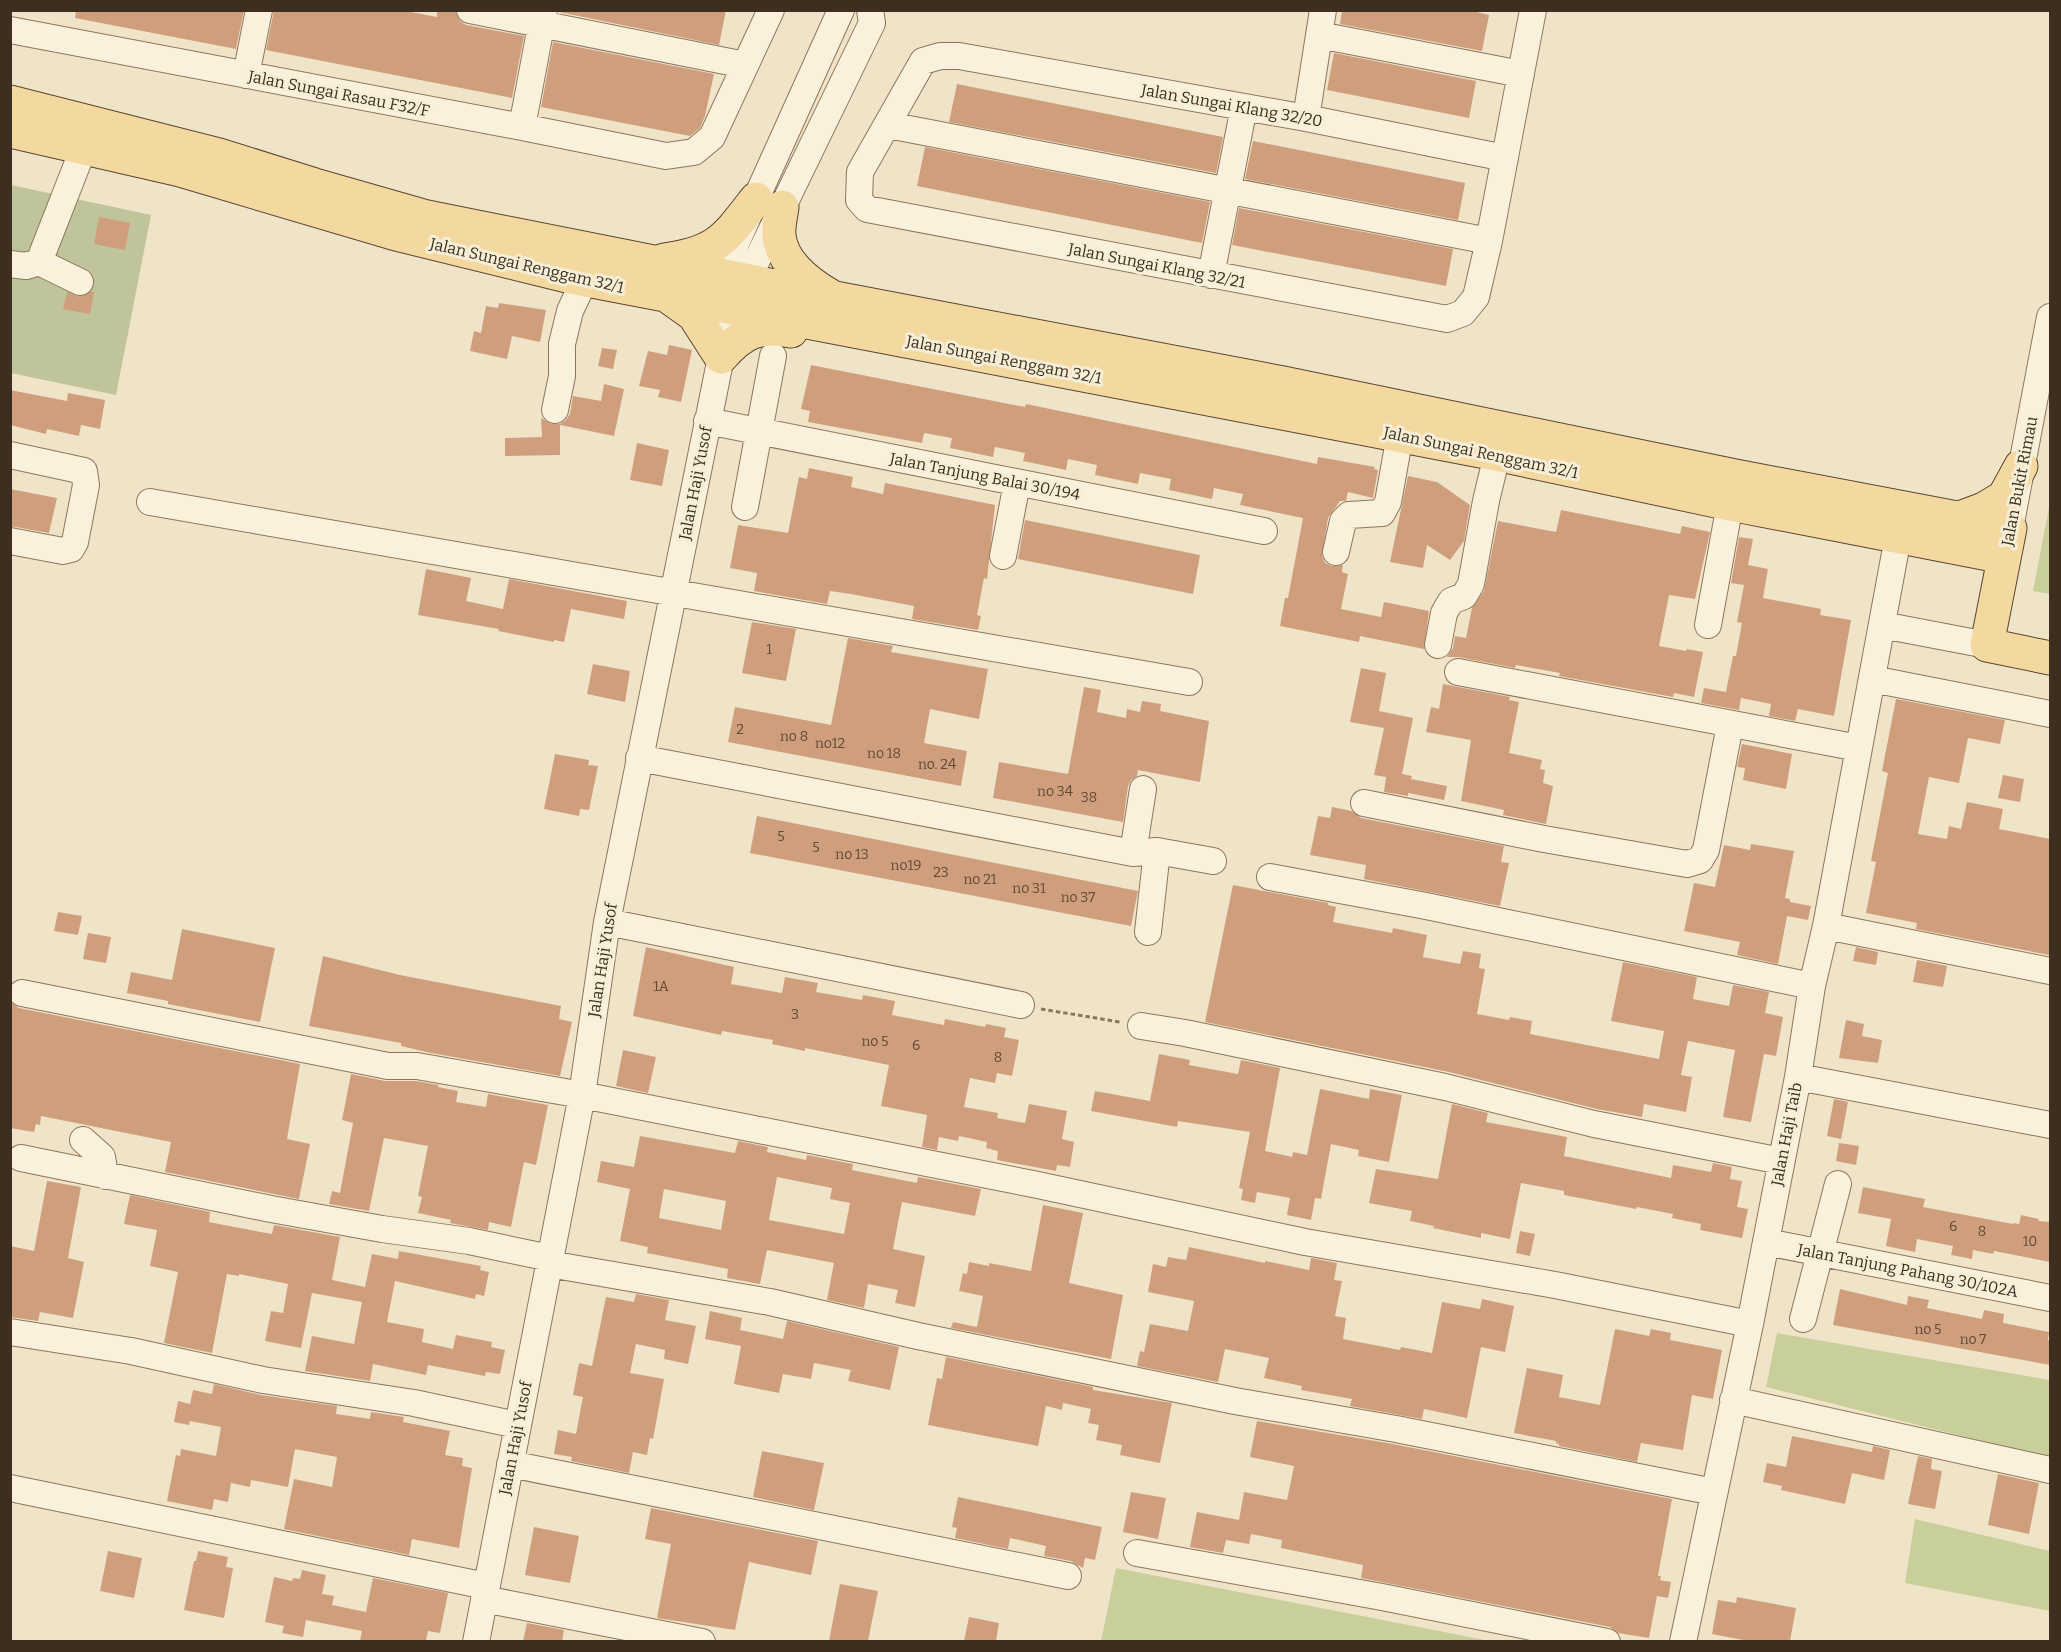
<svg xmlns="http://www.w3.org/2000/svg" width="2061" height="1652" viewBox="0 0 2061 1652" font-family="Bitter,serif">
	<rect width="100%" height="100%" fill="#f0e4c8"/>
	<path fill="#c9cf9b" d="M2050,502V594L2033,591Z
		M1777,1333L2050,1380V1458L1766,1387Z
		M1915,1519L2050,1551V1611L1905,1583Z
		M1116,1568L1490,1641H1101Z"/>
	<path fill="#bfc49a" d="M11,185L151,215L116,395L11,373Z"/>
	<path fill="#cf9f7d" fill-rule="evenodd" d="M76,10H244L236,49L75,18Z
		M274,10H401L437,17V10H455L460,21L466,25L524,36L512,98L266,50Z
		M559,10H726L719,45L559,12Z
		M1342,10H1468L1489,15L1482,51L1340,24Z
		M553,42L714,74L705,116L700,128L690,136L541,107Z
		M1334,53L1476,81L1469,118L1327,90Z
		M957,84L1223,137L1216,173L949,122Z
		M1253,141L1465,183L1458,220L1245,179Z
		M925,147L1210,202L1202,243L917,186Z
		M1239,208L1453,249L1446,286L1232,245Z
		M99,217L130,223L125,250L94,244Z
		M67,292L80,297L91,292H94L90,314L63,309Z
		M499,303L546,310L540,342L512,336L507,359L470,351L474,331L481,333L486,306L498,308Z
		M669,345L692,350L681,402L658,397L660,390L639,386L648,351L667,355Z
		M602,348L617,350L613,369L598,366Z
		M811,365L1025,407L1026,404L1317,464L1318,457L1375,467L1374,469L1378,470L1373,498L1348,492L1346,501H1340L1328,518L1322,556L1325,563L1332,566L1343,565L1342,572L1348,574L1341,609L1381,617L1384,602L1429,611L1424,649L1360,636L1359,642L1280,626L1285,598H1288L1303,518L1240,505L1243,494L1214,488L1212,499L1169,490L1171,479L1140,473L1138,484L1095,475L1097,465L1068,459L1066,470L1023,461L1025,453L995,447L993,457L950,448L952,438L924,433L922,443L808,422L810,411L801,409Z
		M604,384L624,389L614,436L560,425V455L505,456V438L542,437L541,418L551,424H560L566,420L570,414L573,396L601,401Z
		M10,390L67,401L68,393L105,400L100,429L81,425L79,436L47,429L46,434L10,425Z
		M637,443L669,450L662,486L630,480Z
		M809,468L853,477L851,487L883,494L885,483L995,505L987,579L984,578L977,615L981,616L978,630L912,619L914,606L851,594L830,591L827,604L754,591L757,573L730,568L738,525L788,533L799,477L807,479Z
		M1408,476L1437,482L1470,505L1464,541L1450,560L1427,545L1423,568L1390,562Z
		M10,489L57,498L49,533L10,526Z
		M1561,510L1680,534L1682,526L1710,532L1695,599L1669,595L1659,646L1686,651L1687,649L1703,652L1694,697L1674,693L1673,697L1559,676L1560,673L1516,665L1515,668L1458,657H1447L1453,648L1455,636L1466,638L1472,608L1484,591L1498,521L1556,532Z
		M1025,520L1200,555L1193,594L1018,559Z
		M1739,537L1753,539L1748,565L1768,569L1763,598L1821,609L1820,615L1851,620L1834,716L1798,709L1795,721L1769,716L1771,704L1741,698L1739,710L1701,703L1704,688L1726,692L1733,656H1736L1742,623L1737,622L1744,585L1731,583Z
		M426,569L471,578L466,601L503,609L509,579L627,601L624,619L571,609L564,642L554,640V642L498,631L499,629L418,615Z
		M752,622L796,629L786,681L742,673Z
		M848,638L893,646L891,652L988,669L979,719L930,709L924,743L967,751L961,786L728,742L735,707L831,725Z
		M593,664L630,671L625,702L587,694Z
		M1361,668L1386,673L1379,711L1413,718L1402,774L1412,776L1411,779L1447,786L1444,800L1408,793V796L1384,792L1386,777L1374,775L1384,728L1350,722Z
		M1443,684L1510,697L1509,700L1519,702L1509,753L1542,760L1540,769L1545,770L1543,783L1553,786L1546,824L1503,815L1504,810L1461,801L1471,740L1426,732L1431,707L1439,709Z
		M1084,687L1101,690L1097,712L1126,718L1127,709L1140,712L1142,701L1161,704L1160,711L1209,721L1200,782L1138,770L1137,776L1131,780L1128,786L1123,822L993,798L999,762L1068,774Z
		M1896,699L2005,720L2000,744L1968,738L1959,783L1929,777L1918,834L1947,839L1949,826L1961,829L1967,802L2003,809L1999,829L2050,839V946L2049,955L1916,929L1917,923L1866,913L1876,862L1871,861L1888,773L1882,771Z
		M1742,744L1792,754L1786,789L1743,780L1745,768L1737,767Z
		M555,754L589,760L588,765L598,766L589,810L580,809L579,816L544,809Z
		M2003,775L2024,779L2020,802L1998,798Z
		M1332,807L1352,811L1361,818L1504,846L1501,862L1509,863L1500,906L1364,879L1366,865L1310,855L1318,816L1330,818Z
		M757,816L1138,891L1131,926L750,853Z
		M1751,844L1794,851L1785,898L1790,899V902L1811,906L1808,920L1787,916L1778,964L1737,955L1740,942L1684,931L1694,883L1715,887L1724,845L1750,850Z
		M1233,885L1328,903V905L1336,907L1333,922L1392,933L1393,928L1427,935L1423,957L1460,964L1463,951L1481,954L1479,968L1485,969L1477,1014L1509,1020L1510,1017L1532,1021L1530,1034L1659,1059L1664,1031L1611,1021L1623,962L1697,977L1693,999L1729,1006L1733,985L1769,992L1765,1013L1783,1017L1776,1056L1764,1054L1751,1122L1723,1117L1735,1050L1688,1041L1681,1075L1692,1077L1686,1112L1644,1104L1642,1117L1597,1109L1449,1072L1205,1022Z
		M58,912L82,916L78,935L54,931Z
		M182,929L275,948L260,1022L168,1004V1001L127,993L131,972L172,980Z
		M88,933L111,937L106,963L83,959Z
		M646,947L734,967L731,984L782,993L785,977L818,983L816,992L862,1000L863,995L895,1001L892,1015L944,1025L945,1019L985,1027L986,1024L1006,1028L1004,1037L1019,1040L1012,1076L997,1073L995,1083L970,1078L964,1107L998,1113L997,1118L1025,1123L1029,1104L1067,1111L1062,1139L1074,1142L1070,1167L1057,1165L1056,1171L997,1160L998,1151L986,1148L987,1142L959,1136L958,1141L939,1137L937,1150L922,1147L927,1115L881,1106L889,1065L805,1048V1051L772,1044L773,1040L722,1031L721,1035L633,1016Z
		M1856,947L1878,952L1876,965L1853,961Z
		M323,956L400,975L561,1006L559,1019L572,1022L560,1076L431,1053L401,1046V1043L309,1026Z
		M1917,960L1947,966L1943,987L1913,982Z
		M10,1002L19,1008L300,1064L287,1139L310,1144L299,1199L165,1172L171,1142L41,1116L40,1125L36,1124L34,1132L10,1128Z
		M1846,1020L1864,1024L1862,1036L1882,1040L1878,1063L1839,1058Z
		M623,1050L656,1057L648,1093L616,1086Z
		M1159,1054L1190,1060L1189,1065L1238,1074L1241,1060L1280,1068L1265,1151L1292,1157L1293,1152L1307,1155L1320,1089L1369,1099L1370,1089L1402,1095L1389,1162L1358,1156L1359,1150L1331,1144L1321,1199L1315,1198L1311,1220L1287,1215L1290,1198L1257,1192L1255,1203L1241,1200L1243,1189L1239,1188L1250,1132L1178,1121L1177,1127L1091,1111L1095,1091L1150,1101Z
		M351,1074L385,1081H416L439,1085L438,1087L458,1091L456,1102L486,1107L488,1094L548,1105L536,1165L524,1162L511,1227L489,1222L488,1230L450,1223L451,1220L418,1213L422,1197L418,1196L428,1146L384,1138L369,1211L329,1204L332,1191L340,1193L353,1123L342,1120Z
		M1834,1099L1848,1102L1841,1139L1827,1136Z
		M1452,1104L1488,1113L1486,1122L1567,1137L1564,1156L1671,1178L1673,1165L1711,1172L1713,1163L1732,1167L1730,1179L1742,1181L1737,1207L1748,1209L1742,1238L1700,1230L1701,1224L1672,1218L1673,1214L1637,1207L1636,1209L1564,1195V1191L1521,1183L1510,1239L1481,1233V1238L1433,1228L1434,1226L1410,1221L1412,1211L1369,1203L1376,1169L1438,1179Z
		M640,1136L735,1153L738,1141L768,1147L767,1152L806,1160L807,1155L853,1164L852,1170L917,1183L918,1177L981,1189L975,1216L902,1202L893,1249L925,1256L915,1307L895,1303L898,1290L868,1284L864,1308L827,1300L834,1263L767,1250L760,1284L727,1278L728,1269L647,1253L648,1247L620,1241L630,1189L597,1182L601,1161L634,1167ZM777,1177L832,1188L830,1199L850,1203L844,1234L769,1220ZM664,1189L726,1201L721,1230L659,1218Z
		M1839,1143L1859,1146L1856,1165L1836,1161Z
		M47,1181L81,1187L68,1258L84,1262L73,1318L40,1312L38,1321L10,1317V1246L34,1251Z
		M1863,1187L1925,1199L1923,1207L2013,1224V1223L2019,1224L2021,1215L2039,1219L2038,1221L2050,1222V1262L1994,1251L1993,1254L1973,1250L1972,1259L1951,1255L1953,1246L1917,1239L1915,1252L1886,1246L1891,1219L1858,1213Z
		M130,1195L210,1212L209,1222L224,1225L272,1234L274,1225L340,1237L332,1280L365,1287L372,1254L398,1259L399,1251L481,1266L480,1270L489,1272L484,1296L476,1294L475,1299L395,1281L387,1322L424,1329L422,1342L453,1349L456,1335L492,1342L491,1347L505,1350L500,1374L486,1372L485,1376L428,1365L426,1375L373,1364L370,1381L305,1371L312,1336L354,1344L362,1302L312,1293L301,1348L265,1341L271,1311L283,1313L288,1284L239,1274V1276L227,1274L212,1353L164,1343L178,1272L150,1266L157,1230L124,1224Z
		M1043,1205L1083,1213L1069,1283L1123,1295L1111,1359L951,1328L953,1322L977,1327L983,1296L959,1291L963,1273L967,1274L969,1262L989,1266V1263L1031,1271Z
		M1520,1231L1535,1234L1530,1256L1516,1253Z
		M1189,1247L1265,1263V1261L1309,1270L1311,1258L1337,1263L1334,1280L1342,1281L1335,1316L1346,1318L1343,1339L1400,1350L1401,1347L1432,1353L1442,1302L1480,1309L1482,1299L1514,1306L1505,1352L1481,1347L1467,1418L1424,1409L1422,1419L1350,1406L1352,1399L1301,1390L1302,1386L1264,1378L1269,1358L1225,1349L1218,1382L1137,1366L1140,1351L1144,1352L1150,1324L1188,1331L1194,1301L1148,1292L1153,1264L1166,1267L1168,1257L1186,1260Z
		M1840,1289L1907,1305L1908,1296L1929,1300L1927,1308L1982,1319L1984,1310L2004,1314L2003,1323L2049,1332L2048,1340L2050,1341V1365L1833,1325Z
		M636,1294L669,1300L665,1320L696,1326L688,1364L664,1359L665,1350L636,1344L630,1373L664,1379L653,1439L650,1438L647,1455L633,1452L629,1473L571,1461L572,1457L554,1454L558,1430L576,1434L583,1397L573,1395L579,1363L592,1366L606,1297L634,1302Z
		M710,1311L742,1318L740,1330L783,1339L787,1321L899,1347L890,1390L848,1381L851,1370L814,1363L811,1379L783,1374L779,1393L734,1384L741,1346L705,1339Z
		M1615,1329L1649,1336L1651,1329L1671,1333L1670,1340L1722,1350L1713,1399L1692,1395L1683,1450L1641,1443L1637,1462L1559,1446V1444L1556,1443V1441L1514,1433L1527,1368L1563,1375L1559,1397L1600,1405Z
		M946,1357L1093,1387V1390L1172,1403L1160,1463L1120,1455L1122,1445L1096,1440L1099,1425L1088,1423L1091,1409L1063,1403L1062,1410L1046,1406L1038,1446L928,1425L937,1378L942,1379Z
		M214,1384L261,1395L337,1406L336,1414L370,1419L371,1412L404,1417L403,1422L450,1431L445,1455L463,1458L462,1466L472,1468L459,1548L412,1539L409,1555L284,1529L294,1479L332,1487L337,1457L295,1449L288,1487L251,1480L250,1487L231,1483L228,1502L214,1499L212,1510L167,1501L176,1455L180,1456L181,1449L216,1456L221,1427L190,1421L189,1425L174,1422L178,1401L190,1404L193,1390L212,1394Z
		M1257,1421L1393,1444L1672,1499L1658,1576H1661L1660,1580L1671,1582L1668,1598L1657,1596L1649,1638L1618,1633L1610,1627L1361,1578L1363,1565L1281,1548L1282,1540L1251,1534L1249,1544L1226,1540L1223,1553L1190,1547L1197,1512L1239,1520L1244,1492L1287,1500L1294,1466L1250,1457Z
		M1792,1436L1872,1452L1873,1446L1890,1450L1884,1480L1852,1473L1845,1504L1781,1490L1782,1486L1763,1482L1767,1463L1786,1467Z
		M762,1451L824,1463L814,1510L753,1497Z
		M1918,1456L1932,1459L1931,1469L1942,1471L1935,1509L1908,1504Z
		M1998,1474L2039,1483L2029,1534L1988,1525Z
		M1131,1492L1166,1498L1158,1539L1123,1532Z
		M958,1497L1102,1527L1095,1560L1085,1558L1083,1568L1071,1561L1044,1556L1046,1546L1010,1538L1008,1549L955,1538L957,1528L952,1527Z
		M651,1508L818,1541L811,1575L749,1562L735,1630L657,1618L671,1544L645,1539Z
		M534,1527L579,1536L570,1583L525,1575Z
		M108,1551L142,1558L134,1598L100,1591Z
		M198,1551L228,1557L226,1567L233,1568L224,1618L184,1610L194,1561H196Z
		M302,1570L326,1575L322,1594L334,1596L332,1605L366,1612L373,1578L448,1593L440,1633L428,1631L426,1641H360L362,1631L306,1620L303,1637L282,1633L284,1626L265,1622L274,1577L292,1581L293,1578L300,1579Z
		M840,1584L878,1591L868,1641H829Z
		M1737,1597L1796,1608L1790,1641H1748L1712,1634L1718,1600L1736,1603Z
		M969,1617L999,1623L996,1641H964Z
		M527,1623L564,1630L562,1641H523Z"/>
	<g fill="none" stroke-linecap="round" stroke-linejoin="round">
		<defs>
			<path id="minor" d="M470,10L745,65
				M10,30L522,127L666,156L694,152L712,137L771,10
				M1319,35L1521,74
				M246,75L259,10
				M1306,118L1323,10
				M888,125L1489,241
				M522,127L544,10
				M1505,158L1306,118L959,56H940L923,61L860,172L859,200L867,209L1447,319L1463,313L1476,297L1489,241L1533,10
				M10,264L26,266L39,262
				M1211,275L1244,107
				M734,279L755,264L872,23L870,10
				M80,282L39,262L84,147
				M555,410L562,376V344L570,311L585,279
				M707,421L1264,531
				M10,455L84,471L86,485L75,542L71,549L63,551L10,541
				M150,502L1189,682
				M745,507L773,356
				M2010,528L2050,317
				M1336,552L1343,521L1349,515L1382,513L1388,502L1400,435
				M1003,556L1017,483
				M1708,625L1730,504
				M1882,625L1987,645
				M1438,645L1444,613L1451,601L1464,596L1471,584L1486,501L1497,455
				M1458,672L1859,748
				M1872,679L2050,714
				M639,758L1133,853L1157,851L1213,861
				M1364,803L1544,839L1687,864L1700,860L1706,850L1730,725
				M1133,853L1143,789
				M1270,877L1426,906L1812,986
				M607,922L1021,1005
				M1826,926L2050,971
				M1148,932L1157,851
				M22,993L388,1066H417L582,1095L1033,1184L1305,1242L1555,1285L1750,1324
				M1141,1026L1185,1033L1445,1087L1594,1124L1781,1161
				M1798,1077L2050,1125
				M83,1140L102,1157L105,1176
				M21,1158L271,1209L382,1229L469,1241L550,1258
				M1766,1242L2050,1298
				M549,1264L770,1302L918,1336L1235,1401L1396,1429L1714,1492
				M1803,1319L1838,1184
				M10,1332L131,1351L263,1380L414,1403L517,1425
				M1733,1400L2050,1470
				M510,1464L1068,1576
				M10,1488L486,1586
				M1137,1553L1382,1597L1607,1642
				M484,1599L702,1642
				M476,1642L582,1095L607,922L721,357L734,279L731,260L736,243L841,10
				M1683,1642L1750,1324L1798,1077L1812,986L1826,926L1898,537"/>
			<path id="major" d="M10,102L219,155L315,185L427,217L835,298L1283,383L1735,476L2010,528L1987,645L2050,658
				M10,131L180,170L396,234L571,277L1491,453L1730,504L2004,557
				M782,207C781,216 778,226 779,235C781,262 808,283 829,295
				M664,260C717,253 725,239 756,199
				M666,295L694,315L721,357C743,332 758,325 791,331
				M1960,518L1984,509L2004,497L2021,466"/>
		</defs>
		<use href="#minor" stroke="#8d765c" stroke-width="28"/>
		<use href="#major" stroke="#5b4430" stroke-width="35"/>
		<path stroke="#8d765c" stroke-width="3" stroke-dasharray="4.5 3" stroke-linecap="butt" d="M1041,1009L1120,1022"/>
		<use href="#minor" stroke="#faf1dc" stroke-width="26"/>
		<use href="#major" stroke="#f3d9a0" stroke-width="33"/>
	</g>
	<g text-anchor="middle" stroke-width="6" stroke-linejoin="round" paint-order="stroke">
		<g font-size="14" fill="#624a37">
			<text x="769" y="654">1</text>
			<text x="740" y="734">2</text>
			<text x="794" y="741">no 8</text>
			<text x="830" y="748">no12</text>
			<text x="884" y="758">no 18</text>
			<text x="937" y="769">no. 24</text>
			<text x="1055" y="796">no 34</text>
			<text x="1089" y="802">38</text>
			<text x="781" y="841">5</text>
			<text x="816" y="852">5</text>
			<text x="852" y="859">no 13</text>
			<text x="906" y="870">no19</text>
			<text x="941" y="877">23</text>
			<text x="980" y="884">no 21</text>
			<text x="1029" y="893">no 31</text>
			<text x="1078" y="902">no 37</text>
			<text x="661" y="991">1A</text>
			<text x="795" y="1019">3</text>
			<text x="875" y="1046">no 5</text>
			<text x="916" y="1050">6</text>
			<text x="998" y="1062">8</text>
			<text x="1953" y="1231">6</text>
			<text x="1982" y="1236">8</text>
			<text x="2030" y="1246">10</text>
			<text x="1928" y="1334">no 5</text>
			<text x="1973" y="1344">no 7</text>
		</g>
		<g font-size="16" fill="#3d2e20" stroke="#f7eed8">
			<text transform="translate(339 93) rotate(11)" y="6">Jalan Sungai Rasau F32/F</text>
			<text transform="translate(1232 105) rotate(10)" y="6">Jalan Sungai Klang 32/20</text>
			<text transform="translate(527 265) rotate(13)" y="6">Jalan Sungai Renggam 32/1</text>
			<text transform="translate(1157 265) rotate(11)" y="6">Jalan Sungai Klang 32/21</text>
			<text transform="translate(1004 359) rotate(11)" y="6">Jalan Sungai Renggam 32/1</text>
			<text transform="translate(1481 452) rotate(12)" y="6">Jalan Sungai Renggam 32/1</text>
			<text transform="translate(985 476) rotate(11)" y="6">Jalan Tanjung Balai 30/194</text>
			<text transform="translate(2019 481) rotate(-79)" y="6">Jalan Bukit Rimau</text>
			<text transform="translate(695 483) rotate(-79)" y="6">Jalan Haji Yusof</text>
			<text transform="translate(602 960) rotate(-81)" y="6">Jalan Haji Yusof</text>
			<text transform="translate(1786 1134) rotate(-79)" y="6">Jalan Haji Taib</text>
			<text transform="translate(1908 1270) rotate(11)" y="6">Jalan Tanjung Pahang 30/102A</text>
			<text transform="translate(515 1438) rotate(-79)" y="6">Jalan Haji Yusof</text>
		</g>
	</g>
	<rect width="2061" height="1652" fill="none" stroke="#3d2e20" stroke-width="24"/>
</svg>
